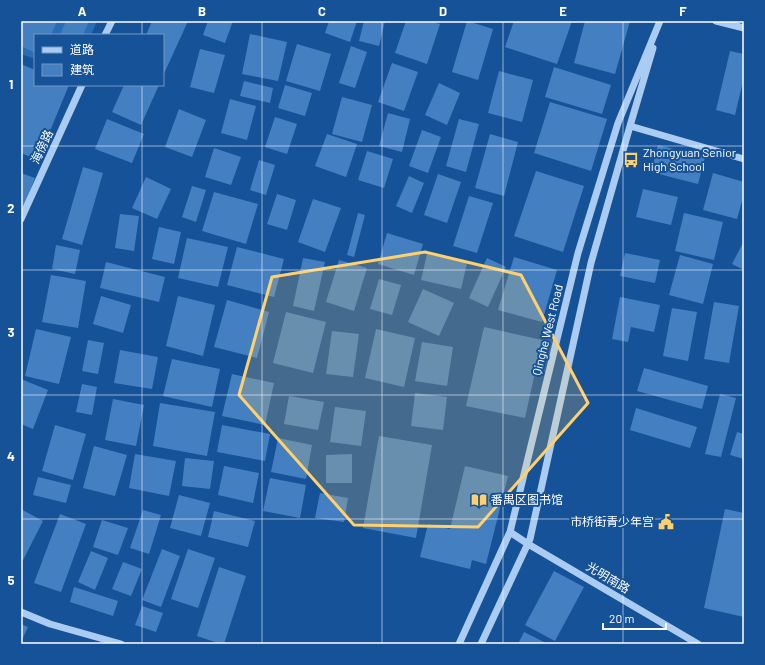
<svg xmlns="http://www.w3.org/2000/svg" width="765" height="665" viewBox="0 0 765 665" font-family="Barlow,'Noto Sans SC',sans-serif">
	<rect width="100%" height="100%" fill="#165298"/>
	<path fill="#2a6db6" d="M21,21H97L91,35H35V59L21,54Z"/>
	<path fill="#447fc1" d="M21,21H57L51,35H35V53L21,46Z
		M66,21H89L83,35H60Z
		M152,21H188L163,76V35H146Z
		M208,21H233L225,43L203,35Z
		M329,21H357L350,42L325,33Z
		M364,21H385L379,46L359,41Z
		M406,21H430L440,24L427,64L395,53Z
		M467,21L493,29L478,80L452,72Z
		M514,21H572L557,64L505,47Z
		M585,21H630L615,74L574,63Z
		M250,34L287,42L278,81L242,74Z
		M297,44L331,54L320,91L286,81Z
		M351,46L367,52L355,88L339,83Z
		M200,49L225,55L214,93L190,87Z
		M730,51L744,54V77L735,115L716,110Z
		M392,63L418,72L404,111L378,102Z
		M21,64L35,70V85H69L38,160L21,153Z
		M554,67L611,85L602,114L545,97Z
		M499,71L533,80L522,122L488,113Z
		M244,81L273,88L270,103L240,96Z
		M439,83L460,93L447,125L425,115Z
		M124,85H159L141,125L112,112Z
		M285,85L312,93L305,116L278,108Z
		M342,97L372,105L362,142L332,134Z
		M230,99L256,106L247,140L221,133Z
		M550,102L607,119L591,171L534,153Z
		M179,109L206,120L192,157L165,147Z
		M388,113L410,119L402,152L379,146Z
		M275,117L297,124L287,154L265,147Z
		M107,119L144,134L132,163L95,149Z
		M459,119L479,124L466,172L446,166Z
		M422,130L441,137L428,173L409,166Z
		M327,134L357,144L346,177L315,166Z
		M490,134L518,142L504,196L475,188Z
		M658,145L705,157L698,184L651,172Z
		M214,148L241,157L231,185L205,177Z
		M367,151L393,159L384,188L358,180Z
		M259,160L275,165L266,195L250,190Z
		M83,167L103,173L82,245L62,239Z
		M536,171L584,186L563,252L514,236Z
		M21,173L35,178L24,207L21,206Z
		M713,173L744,182V194L737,219L703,210Z
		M438,174L461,182L447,223L424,215Z
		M409,176L424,183L412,213L396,206Z
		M146,177L171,189L157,219L132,208Z
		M192,186L206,190L196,222L182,217Z
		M643,189L678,197L671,225L636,217Z
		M214,192L258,204L246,244L202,231Z
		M277,194L296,200L287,230L267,224Z
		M469,196L493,203L477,253L453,246Z
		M313,199L341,208L325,252L298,242Z
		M358,213L365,215L354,257L347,255Z
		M684,213L723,222L714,260L675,251Z
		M120,214L139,216L134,251L115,248Z
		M159,227L181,232L174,264L152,259Z
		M387,233L423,244L414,275L378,264Z
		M187,238L228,247L218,287L178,278Z
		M744,241V270L732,264Z
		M56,245L80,250L75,274L52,269Z
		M237,247L284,259L274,297L227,285Z
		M625,253L660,260L655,283L620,276Z
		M427,254L467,263L461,289L421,280Z
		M680,255L713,264L703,304L669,295Z
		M514,257L557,270L542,322L498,310Z
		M303,258L325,262L314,311L293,306Z
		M487,258L506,267L488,307L469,298Z
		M339,260L367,268L354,311L326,302Z
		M106,262L165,277L159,302L100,288Z
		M51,275L86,281L78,328L42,322Z
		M379,279L401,285L392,315L370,309Z
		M423,289L454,303L439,336L408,322Z
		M101,296L131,305L123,333L93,324Z
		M178,296L215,305L203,356L166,346Z
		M620,297L660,305L654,332L631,327L628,342L612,339Z
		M227,300L269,312L257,358L214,347Z
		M714,302L739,306L729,363L704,359Z
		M672,308L697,312L688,361L663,356Z
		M286,312L326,322L313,373L273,363Z
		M484,327L542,340L525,418L466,406Z
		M36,329L71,337L59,384L25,376Z
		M376,329L415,338L404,387L365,378Z
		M332,331L359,334L353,377L326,374Z
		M88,340L104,343L98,374L82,371Z
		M422,342L453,347L447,386L415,381Z
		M120,350L158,357L152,389L114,383Z
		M172,359L220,369L212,407L163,396Z
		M644,368L708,386L702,409L637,391Z
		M232,374L274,383L265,425L222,416Z
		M21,379L48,390L33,429L21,424Z
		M82,384L97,387L92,415L76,412Z
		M415,393L447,397L443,430L411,426Z
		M720,394L736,398L721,457L705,454Z
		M289,396L324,402L318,430L284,424Z
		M113,399L144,405L136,446L105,440Z
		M160,403L215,412L207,456L153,446Z
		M335,407L366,411L361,446L330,442Z
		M636,408L697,427L690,448L630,430Z
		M55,425L86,434L73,480L42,471Z
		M222,425L270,434L265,461L217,452Z
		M737,432L744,434V459L730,455Z
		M379,436L432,445L416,538L363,528Z
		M278,438L312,445L306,479L271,472Z
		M94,446L127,455L115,496L83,488Z
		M135,454L176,461L169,496L129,488Z
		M352,454V483H326V455Z
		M185,458L214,461L210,489L182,486Z
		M224,466L259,473L253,503L218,495Z
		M465,466L508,476L486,564L472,560L470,569L420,557L428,524L450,529Z
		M38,477L71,485L66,503L33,495Z
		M270,478L306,485L300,518L263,511Z
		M320,493L348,498L344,522L315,518Z
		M179,495L210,503L201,536L170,528Z
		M21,509L43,521L21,564Z
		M725,509L744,513V617L704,608Z
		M143,510L161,515L149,554L130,548Z
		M214,511L255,521L248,547L208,537Z
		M60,514L86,524L61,592L34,583Z
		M102,520L128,528L118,555L93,547Z
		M162,549L180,556L161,607L142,600Z
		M188,549L215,558L198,608L171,599Z
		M91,551L108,558L95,590L78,582Z
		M123,562L142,569L131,596L112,589Z
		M219,567L246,576L224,644H221L197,636Z
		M554,571L584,587L555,641L525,625Z
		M74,587L118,601L113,616L70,602Z
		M142,606L163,613L156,632L135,625Z
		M21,624L28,627L21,642Z
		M524,632L548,644H518Z"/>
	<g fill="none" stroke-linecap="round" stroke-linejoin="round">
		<path stroke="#aaccf2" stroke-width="7" d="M716,21L744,28
			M105,35L112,21
			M630,126L744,159
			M21,219L82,85
			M510,532L528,544L698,644
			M21,612L50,624L121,644
			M459,644L510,532L578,253L618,123L660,21
			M481,644L530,539L591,263L630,126L653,48"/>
	</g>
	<path fill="#ffd06b" fill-opacity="0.2" stroke="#ffd06b" stroke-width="3" stroke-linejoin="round" d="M425,252L521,275L588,403L478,527L354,525L239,395L272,277Z"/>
	<path fill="none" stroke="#fff" stroke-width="1" stroke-opacity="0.55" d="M142,21V35M262,21V644M382,21V644M503,21V644M623,21V644M142,85V644M21,146H744M21,270H744M21,395H744M21,519H744"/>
	<defs>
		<symbol id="bus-bare" viewBox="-9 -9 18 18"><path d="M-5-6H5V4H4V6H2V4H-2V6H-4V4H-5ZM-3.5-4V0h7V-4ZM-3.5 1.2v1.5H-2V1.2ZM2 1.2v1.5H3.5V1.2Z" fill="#ffd06b" stroke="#165298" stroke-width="2.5" paint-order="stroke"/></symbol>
		<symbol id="library-bare" viewBox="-9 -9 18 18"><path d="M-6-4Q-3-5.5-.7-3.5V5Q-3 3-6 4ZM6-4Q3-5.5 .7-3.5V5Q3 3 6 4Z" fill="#ffd06b" stroke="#165298" stroke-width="2.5" paint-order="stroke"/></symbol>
		<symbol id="civic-bare" viewBox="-9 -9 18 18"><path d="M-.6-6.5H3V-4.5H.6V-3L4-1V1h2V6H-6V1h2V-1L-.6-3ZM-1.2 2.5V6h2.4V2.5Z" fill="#ffd06b" stroke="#165298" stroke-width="2.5" paint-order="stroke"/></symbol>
	</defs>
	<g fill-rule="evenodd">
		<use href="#bus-bare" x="620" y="149" width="22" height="22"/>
		<use href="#library-bare" x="468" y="489" width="22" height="22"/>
		<use href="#civic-bare" x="655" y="511" width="22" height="22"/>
	</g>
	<g text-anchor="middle" stroke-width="4" stroke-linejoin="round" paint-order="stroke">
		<g font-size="12" fill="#fff" stroke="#165298">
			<text transform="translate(42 147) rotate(-65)" y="4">海傍路</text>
			<text transform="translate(548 330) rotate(-76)" y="4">Qinghe West Road</text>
			<text transform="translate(608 578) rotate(31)" y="4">光明南路</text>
		</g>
		<g font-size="12" fill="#fff" stroke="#165298" text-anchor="start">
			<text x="643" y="157">Zhongyuan Senior<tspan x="643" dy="14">High School</tspan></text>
			<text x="491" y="504">番禺区图书馆</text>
			<text x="654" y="526" text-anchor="end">市桥街青少年宫</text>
		</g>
	</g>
	<rect width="765" height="665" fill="none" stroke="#165298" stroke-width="44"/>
	<rect x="34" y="34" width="130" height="52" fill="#165298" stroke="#7397c1"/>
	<rect x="42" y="47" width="20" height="6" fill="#aaccf2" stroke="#7397c1"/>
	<text x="70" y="54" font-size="12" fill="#ffffff">道路</text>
	<rect x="42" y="64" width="20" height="12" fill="#447fc1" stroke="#7397c1"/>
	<text x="70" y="74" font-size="12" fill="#ffffff">建筑</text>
	<path d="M603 623v6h63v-6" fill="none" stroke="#ffffff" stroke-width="2"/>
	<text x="609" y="623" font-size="12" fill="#ffffff" stroke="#165298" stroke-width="3" paint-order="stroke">20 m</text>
	<rect x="22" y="22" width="721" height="621" fill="none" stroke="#fff" stroke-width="1.5"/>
	<g font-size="13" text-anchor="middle" font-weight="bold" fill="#fff">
		<text x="82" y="16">A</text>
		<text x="202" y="16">B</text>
		<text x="322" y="16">C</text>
		<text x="443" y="16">D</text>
		<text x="563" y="16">E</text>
		<text x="683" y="16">F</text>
		<text x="11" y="89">1</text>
		<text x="11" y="213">2</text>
		<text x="11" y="337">3</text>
		<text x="11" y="461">4</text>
		<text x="11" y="585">5</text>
	</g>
</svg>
